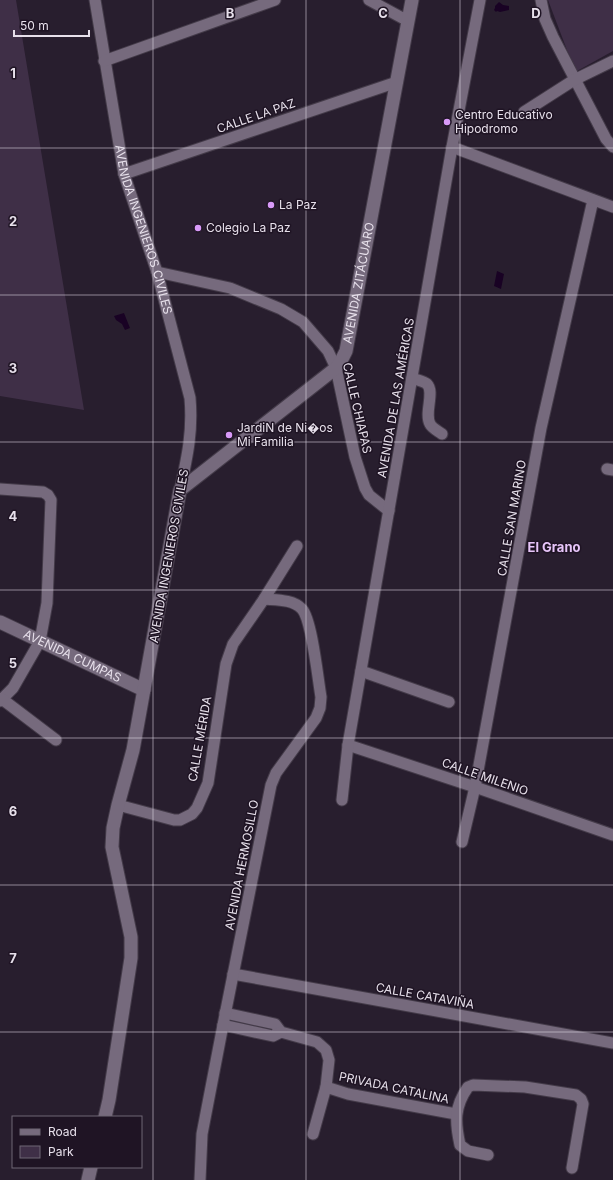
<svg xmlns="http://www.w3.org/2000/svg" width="613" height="1180" viewBox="0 0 613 1180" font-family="Inter,sans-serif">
	<rect width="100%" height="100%" fill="#281e2e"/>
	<path fill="#3f2f47" d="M0,0H16L84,410L0,396Z
		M548,0H613V51L577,71L567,50Z"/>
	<path fill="#190224" d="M499,2L503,5L509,6V10L500,12L497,11L496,12L494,10L495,8V6Z
		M497,271L504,274L501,289L494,286Z
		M124,313L130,328L125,330L122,324L116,320L114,316Z"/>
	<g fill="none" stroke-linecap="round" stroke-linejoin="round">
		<defs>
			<g id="minor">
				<path id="s1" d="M95,0L124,174L157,272L190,398C193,432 187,458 180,490"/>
				<path d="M369,0L408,21"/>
				<path d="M541,0L545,19L553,37L606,139L613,147"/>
				<path d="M104,61L275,0"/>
				<path d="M524,112L574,80L613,61"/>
				<path d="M452,147L613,207"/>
				<path d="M124,174L397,82"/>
				<path d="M157,272L230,288L281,309L303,322L328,351L336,368L355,457L365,488L369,495L389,511"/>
				<path d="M412,378C417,380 423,381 427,384C435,392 424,413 430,424C432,428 438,431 442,434"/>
				<path d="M607,469L613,470"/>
				<path d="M0,489L43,492L48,495L51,500L47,603L40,641L13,688L0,701"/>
				<path d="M361,671L449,702"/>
				<path d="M2,699L56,740"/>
				<path d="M348,745L475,787L613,835"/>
				<path d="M342,800L348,745L452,147L480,0"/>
				<path d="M118,805L174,820H180L192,814L197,808L208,783L226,664L233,644L264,599L297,546"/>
				<path d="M462,842L475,787L541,428L593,200"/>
				<path d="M233,974L613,1043"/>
				<path d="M225,1013L275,1024L281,1032L317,1042L326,1050L329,1060L326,1087L348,1094L456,1114"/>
				<path d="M223,1025L273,1036L281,1032"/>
				<path d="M313,1134L326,1087"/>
				<path d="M488,1155L468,1151L460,1145C455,1122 454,1107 468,1087L473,1085L525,1087L576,1095L581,1099L583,1104L572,1168"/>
				<path d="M200,1180L202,1134L223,1025L271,785L276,773L316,718L320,708L321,697C318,680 312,620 302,609C293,599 276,600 264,599"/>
			</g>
			<g id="tertiary">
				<path id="s2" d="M0,622L144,690"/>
				<path id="s3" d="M105,1117L109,1100L131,958V937L112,847L113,828L118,805L133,750L180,490L336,368L342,359L346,351L412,0"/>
				<path d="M88,1180L91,1167"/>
			</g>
		</defs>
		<use href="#minor" stroke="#443b49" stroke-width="13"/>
		<use href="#tertiary" stroke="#443b49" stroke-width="15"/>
		<use href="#minor" stroke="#766a7d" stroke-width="11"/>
		<use href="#tertiary" stroke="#766a7d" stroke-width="13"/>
	</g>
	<path fill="none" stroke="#e7e0eb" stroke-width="1" stroke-opacity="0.55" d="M153,0V1180M306,0V1180M460,0V1180M0,148H613M0,295H613M0,442H613M0,590H613M0,738H613M0,885H613M0,1032H613"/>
	<g fill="#d89af8" stroke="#1f1424" stroke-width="1.5">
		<circle cx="447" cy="122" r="4"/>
		<circle cx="271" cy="205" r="4"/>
		<circle cx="198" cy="228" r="4"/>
		<circle cx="229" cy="435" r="4"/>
	</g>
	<g text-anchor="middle" stroke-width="3" stroke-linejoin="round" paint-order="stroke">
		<g font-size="12" fill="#e7e0eb" stroke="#1f1424" text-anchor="start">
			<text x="455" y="119">Centro Educativo<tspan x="455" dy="14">Hipodromo</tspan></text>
			<text x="279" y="209">La Paz</text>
			<text x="206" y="232">Colegio La Paz</text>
			<text x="237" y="432">JardiN de Ni�os<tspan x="237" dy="14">Mi Familia</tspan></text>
		</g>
		<g font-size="12" fill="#e7e0eb" stroke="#1f1424">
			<text transform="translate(256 116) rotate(-19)" y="4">CALLE LA PAZ</text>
			<text dy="4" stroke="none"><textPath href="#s1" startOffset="235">AVENIDA INGENIEROS CIVILES</textPath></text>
			<text dy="4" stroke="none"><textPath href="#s3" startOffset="925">AVENIDA ZITÁCUARO</textPath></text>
			<text transform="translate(396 398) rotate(-80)" y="4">AVENIDA DE LAS AMÉRICAS</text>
			<text transform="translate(357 408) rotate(77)" y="4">CALLE CHIAPAS</text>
			<text transform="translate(512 518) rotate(-80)" y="4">CALLE SAN MARINO</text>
			<text transform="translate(169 556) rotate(-80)" y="4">AVENIDA INGENIEROS CIVILES</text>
			<text dy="4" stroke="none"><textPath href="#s2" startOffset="80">AVENIDA CUMPAS</textPath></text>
			<text transform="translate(200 739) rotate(-80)" y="4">CALLE MÉRIDA</text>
			<text transform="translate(485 777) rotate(19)" y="4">CALLE MILENIO</text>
			<text transform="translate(242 865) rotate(-79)" y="4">AVENIDA HERMOSILLO</text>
			<text transform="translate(425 996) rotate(10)" y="4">CALLE CATAVIÑA</text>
			<text transform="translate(394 1088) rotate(12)" y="4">PRIVADA CATALINA</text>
		</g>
		<g font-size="13" font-weight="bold" fill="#e7c5f9" stroke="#1f1424">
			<text x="554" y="552">El Grano</text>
		</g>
	</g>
	<g font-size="13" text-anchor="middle" font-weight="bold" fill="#e7e0eb" stroke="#1f1424" stroke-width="3" stroke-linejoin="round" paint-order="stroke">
		<text x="230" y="18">B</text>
		<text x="383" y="18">C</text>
		<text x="536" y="18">D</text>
		<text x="13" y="78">1</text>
		<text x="13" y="226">2</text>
		<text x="13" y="373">3</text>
		<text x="13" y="521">4</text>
		<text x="13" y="668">5</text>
		<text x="13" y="816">6</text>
		<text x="13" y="963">7</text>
	</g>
	<rect x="12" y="1116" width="130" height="52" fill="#1f1424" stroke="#6f6674"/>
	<rect x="20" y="1129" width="20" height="6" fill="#766a7d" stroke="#6f6674"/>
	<text x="48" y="1136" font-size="12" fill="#e7e0eb">Road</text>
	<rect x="20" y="1146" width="20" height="12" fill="#3f2f47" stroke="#6f6674"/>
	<text x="48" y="1156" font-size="12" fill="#e7e0eb">Park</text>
	<path d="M14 30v6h75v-6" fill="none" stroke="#e7e0eb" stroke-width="2"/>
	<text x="20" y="30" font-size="12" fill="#e7e0eb" stroke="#1f1424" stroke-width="3" paint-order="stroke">50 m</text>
</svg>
